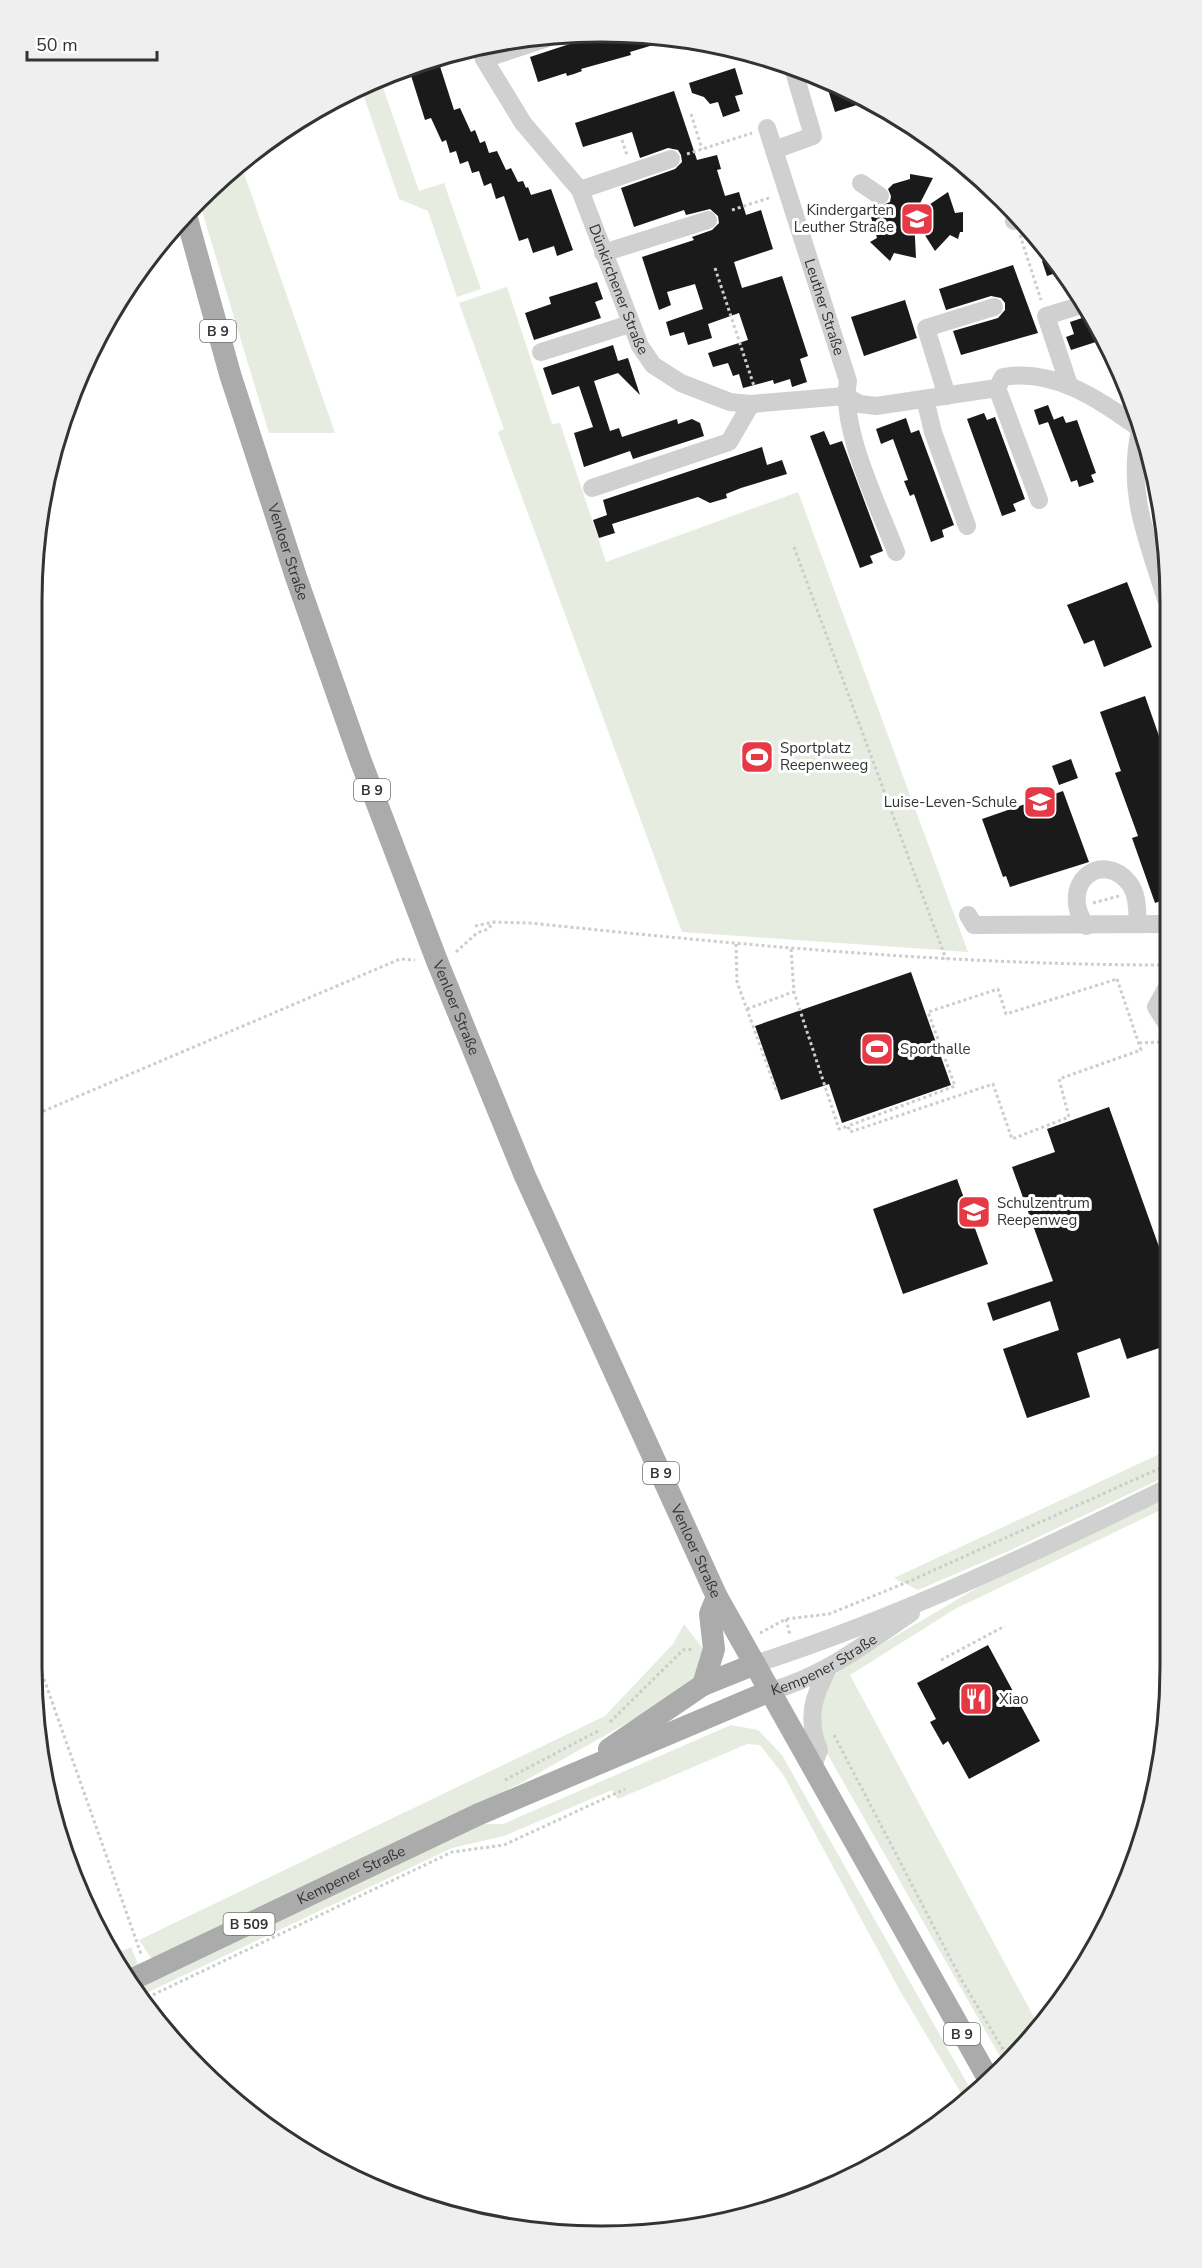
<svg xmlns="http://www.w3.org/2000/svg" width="1202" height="2268" viewBox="0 0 1202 2268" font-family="'Nunito Sans',sans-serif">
	<rect width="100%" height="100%" fill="#fff"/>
	<path fill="#e6ecdf" d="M380,79L419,191L444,183L481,289L457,297L428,211L399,199L361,88Z
		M240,162L334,430L335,433H269L199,201L226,173Z
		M507,287L552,424L560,423L606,562L798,492L968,952L682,932L498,432L504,429L459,303Z
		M1168,1450L1169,1475L1011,1550L918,1590L894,1578Z
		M1169,1495V1506L955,1609L850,1675L1037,2023L1006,2067L824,1748C818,1710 814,1696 843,1667L987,1582Z
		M684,1624L706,1653L699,1672L680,1693L521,1783L153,1961L139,1940L605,1716L673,1644Z
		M731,1725L758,1730L782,1755L972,2092L964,2098L900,1991L784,1776L760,1745L747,1744L618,1799L612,1790L504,1836L452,1848L140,1996L135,1987L477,1824H503Z
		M131,1947L139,1967L127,1973L117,1953Z"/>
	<path fill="#1a1a1a" d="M639,33L673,39L630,52L631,55L581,69L582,71L574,74L567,76L566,73L538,82L530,57L600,34Z
		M437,57L454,110L460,108L471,132L475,130L480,143L485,141L489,153L497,151L506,170L511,168L518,182L523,181L526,188L528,187L531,195L551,189L573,250L557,256L554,246L533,253L528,238L519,241L504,196L496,199L491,183L484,186L479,171L472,173L468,161L460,164L456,151L450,153L446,140L442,142L431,118L425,120L408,66Z
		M735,68L743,94L735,96L740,111L723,117L718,102L710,104L704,97L692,93L689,83Z
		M825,80L853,90L869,101L835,112Z
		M674,91L697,160L717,155L721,169L717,170L725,196L739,192L746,215L761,210L773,249L734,262L742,288L782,276L808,356L800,359L807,382L792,387L790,379L774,384L773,380L743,388L739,374L733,376L728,363L713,367L708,353L748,340L739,313L708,324L712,338L688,345L684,332L670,336L666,322L703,309L695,284L667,292L671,305L659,310L642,257L694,240L692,237L712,230L719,223L718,216L710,209L686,215L684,210L634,227L621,188L675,169L682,162L681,155L678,150L668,148L640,158L632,132L583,147L575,123Z
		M910,174L933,178L914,215L948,192L955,213L963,212V232H960L958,239L950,235L935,251L914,218L916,258L894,253L890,261L870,242L877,238L871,217H876L878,207L890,202L891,196L888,189L893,184L910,179Z
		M1054,257L1062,271L1047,276L1042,261Z
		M1013,265L1038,333L961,355L953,331L998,318L1005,310V303L1001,298L991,296L946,310L939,289Z
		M597,282L603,299L595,302L601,318L534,340L525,313L551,304L549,297Z
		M905,300L917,338L864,356L851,317Z
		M1088,316L1102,340L1071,350L1066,337L1074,334L1070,322Z
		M613,345L618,361L628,358L640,395L618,373L594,381L610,431L619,428L622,437L677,419L678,424L692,419L700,423L704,436L633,459L630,451L584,467L574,433L593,427L579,386L552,395L543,368Z
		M1048,405L1054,420L1039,425L1034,410Z
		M984,413L987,420L995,417L1025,499L1013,504L1016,511L1002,516L967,419Z
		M1063,416L1066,423L1077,420L1096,473L1091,475L1094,482L1079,487L1077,480L1071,482L1048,422Z
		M906,418L911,433L919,430L954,525L942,530L944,537L931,542L914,494L910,496L904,481L908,480L893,439L881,444L876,429Z
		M824,431L830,445L842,441L883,551L870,556L873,563L860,568L810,436Z
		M762,447L767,465L782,460L787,474L741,488L726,494L727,498L710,503L698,497L612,524L615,533L599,538L593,520L607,515L603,500Z
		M1127,582L1152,647L1104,667L1094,640L1084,644L1067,605Z
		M1145,696L1166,756L1162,757L1166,770L1167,899L1155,903L1132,838L1138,836L1115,773L1121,771L1100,712Z
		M1071,759L1078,778L1059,785L1052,766Z
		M1063,791L1089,862L1010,887L1006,876L1003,877L982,819Z
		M911,972L951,1085L842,1123L829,1084L781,1100L755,1026Z
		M1109,1107L1168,1272V1345L1127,1359L1120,1338L1077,1353L1090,1397L1027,1418L1003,1349L1059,1330L1050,1301L993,1321L987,1303L1053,1281L1012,1167L1055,1152L1047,1129Z
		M957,1179L988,1264L903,1294L873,1209Z
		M988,1645L1040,1741L969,1779L948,1741L943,1745L930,1722L936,1719L917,1683Z"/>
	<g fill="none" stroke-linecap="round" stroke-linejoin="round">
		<path stroke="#cdcdcd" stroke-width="3" stroke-dasharray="3 3" stroke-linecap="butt" d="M747,51L767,62L773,60
			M691,114L702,149
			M622,140L627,155
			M687,154L752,133
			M732,210L772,197
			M1020,235L1041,300
			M715,268L754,386
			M794,547L946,959
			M1093,903L1119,896
			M475,926L494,922L530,923C742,945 953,965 1167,965
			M736,944L737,982L777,1092
			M791,949L794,992L839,1129L848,1126
			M456,952L477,933L488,929L494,922
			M1117,979L1141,1050L1059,1079L1069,1117L1012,1139L993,1084L850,1132L848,1126L955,1086L928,1012L998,989L1006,1014Z
			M747,1009L793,992
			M1139,1043L1161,1042
			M32,1116L400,959L415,960
			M786,1619L790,1635
			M760,1633L786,1619L829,1614L910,1581L1169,1464
			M32,1645L141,1954
			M941,1660L1005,1626
			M610,1722L683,1650L694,1649
			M834,1735L961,1979L1010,2061
			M505,1780L598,1731
			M142,2000L452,1852L504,1845L625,1789"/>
		<g stroke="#d0d0d0" stroke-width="18">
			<path id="s1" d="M480,47L484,59L523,123L580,190L640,346L653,365L681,383L730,402L751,404L845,396L860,404L876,406L997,388L1003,377C1055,368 1099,400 1139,428"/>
			<path d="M484,59L557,35"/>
			<path id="s2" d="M767,128L848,381C839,427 879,507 896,552"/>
			<path d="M774,150L813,136L793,68"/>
			<path d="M861,183L880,196"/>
			<path d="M580,190L671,159"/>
			<path d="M1014,221L1020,219"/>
			<path d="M603,253L708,220"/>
			<path d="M541,352L630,324"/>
			<path d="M1069,385L1046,316L1082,305"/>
			<path d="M997,388L1039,500"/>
			<path d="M947,396L926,328L994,307"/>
			<path d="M925,399L933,432L967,526"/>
			<path d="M1140,431C1126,493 1148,541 1166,599"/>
			<path d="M592,488L729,442L751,404"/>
			<path d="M968,915L974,925L1167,924"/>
			<path d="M1086,926C1057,884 1102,849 1129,883C1138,894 1137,911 1138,924"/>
			<path d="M1167,987L1156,1007L1167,1024"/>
			<path d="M755,1664C897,1618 1035,1553 1169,1487"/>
			<path id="s3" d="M770,1691C823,1677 866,1643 911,1613"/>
			<path d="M813,1766L819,1750C806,1719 813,1696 829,1667"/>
		</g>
		<g stroke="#ababab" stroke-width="22">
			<path id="s4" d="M186,215L230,374L296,577L360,759L437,961L525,1176L717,1597L989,2080"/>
			<path d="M703,1685L714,1649L710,1614L717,1597"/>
			<path d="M609,1749L703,1685L755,1664"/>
			<path id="s5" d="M131,1980L477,1815L770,1691"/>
		</g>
	</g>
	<defs>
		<symbol id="school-square" viewBox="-11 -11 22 22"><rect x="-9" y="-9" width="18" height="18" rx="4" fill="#e63946" stroke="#fff"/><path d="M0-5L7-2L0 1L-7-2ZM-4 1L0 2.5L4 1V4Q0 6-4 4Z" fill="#fff"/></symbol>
		<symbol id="stadium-square" viewBox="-11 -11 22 22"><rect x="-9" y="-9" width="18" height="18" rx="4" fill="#e63946" stroke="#fff"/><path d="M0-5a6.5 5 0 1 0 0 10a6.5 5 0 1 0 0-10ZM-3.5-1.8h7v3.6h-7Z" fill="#fff"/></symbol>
		<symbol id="restaurant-square" viewBox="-11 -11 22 22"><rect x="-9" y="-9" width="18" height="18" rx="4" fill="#e63946" stroke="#fff"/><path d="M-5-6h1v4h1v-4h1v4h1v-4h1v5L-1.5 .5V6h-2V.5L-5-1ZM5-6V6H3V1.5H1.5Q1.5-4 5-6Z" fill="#fff"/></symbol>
	</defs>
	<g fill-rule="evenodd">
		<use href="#school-square" x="898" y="200" width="38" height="38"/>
		<use href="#stadium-square" x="738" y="738" width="38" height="38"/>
		<use href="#school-square" x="1021" y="783" width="38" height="38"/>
		<use href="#stadium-square" x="858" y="1030" width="38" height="38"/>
		<use href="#school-square" x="955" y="1193" width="38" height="38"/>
		<use href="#restaurant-square" x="957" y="1680" width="38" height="38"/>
	</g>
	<g text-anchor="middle" stroke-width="6" stroke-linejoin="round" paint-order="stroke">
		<g fill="#fff" stroke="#707070" stroke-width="1.5">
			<rect x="200" y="320" width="36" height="22" rx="4.5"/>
			<rect x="354" y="779" width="36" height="22" rx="4.5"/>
			<rect x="643" y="1462" width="36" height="22" rx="4.5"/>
			<rect x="223.5" y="1913" width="51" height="22" rx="4.5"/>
			<rect x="944" y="2023" width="36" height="22" rx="4.5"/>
		</g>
		<g font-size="14" font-weight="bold" fill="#333">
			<text x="218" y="336">B 9</text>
			<text x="372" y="795">B 9</text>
			<text x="661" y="1478">B 9</text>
			<text x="249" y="1929">B 509</text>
			<text x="962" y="2039">B 9</text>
		</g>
		<g font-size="15" fill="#333" stroke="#fff" text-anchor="start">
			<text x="894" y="215" text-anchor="end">Kindergarten<tspan x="894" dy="17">Leuther Straße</tspan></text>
			<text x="780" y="753">Sportplatz<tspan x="780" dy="17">Reepenweeg</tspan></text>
			<text x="1017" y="807" text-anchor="end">Luise-Leven-Schule</text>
			<text x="900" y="1054">Sporthalle</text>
			<text x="997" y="1208">Schulzentrum<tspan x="997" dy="17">Reepenweg</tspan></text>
			<text x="999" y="1704">Xiao</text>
		</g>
		<g font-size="15" fill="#333" stroke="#fff">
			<text dy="5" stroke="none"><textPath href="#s1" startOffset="282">Dünkirchener Straße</textPath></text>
			<text dy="5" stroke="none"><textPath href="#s2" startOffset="188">Leuther Straße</textPath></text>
			<text dy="5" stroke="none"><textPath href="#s4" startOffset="352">Venloer Straße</textPath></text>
			<text dy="5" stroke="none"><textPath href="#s4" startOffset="838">Venloer Straße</textPath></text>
			<text dy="5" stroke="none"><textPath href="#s4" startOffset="1432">Venloer Straße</textPath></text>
			<text dy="5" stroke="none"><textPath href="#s3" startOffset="60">Kempener Straße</textPath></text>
			<text dy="5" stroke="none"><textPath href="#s5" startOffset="244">Kempener Straße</textPath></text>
		</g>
	</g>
	<path d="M0 0H1202V2268H0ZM601 42H601A559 559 0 0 1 1160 601V1667A559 559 0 0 1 601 2226H601A559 559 0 0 1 42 1667V601A559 559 0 0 1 601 42Z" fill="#efefef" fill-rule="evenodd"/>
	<path fill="none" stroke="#333" stroke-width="3" d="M601 42H601A559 559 0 0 1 1160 601V1667A559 559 0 0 1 601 2226H601A559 559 0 0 1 42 1667V601A559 559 0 0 1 601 42Z"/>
	<path d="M27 51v9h130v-9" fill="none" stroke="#333333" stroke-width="3"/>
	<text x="36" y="51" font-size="18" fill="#333333" stroke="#ffffff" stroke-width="4.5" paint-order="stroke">50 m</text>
</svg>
